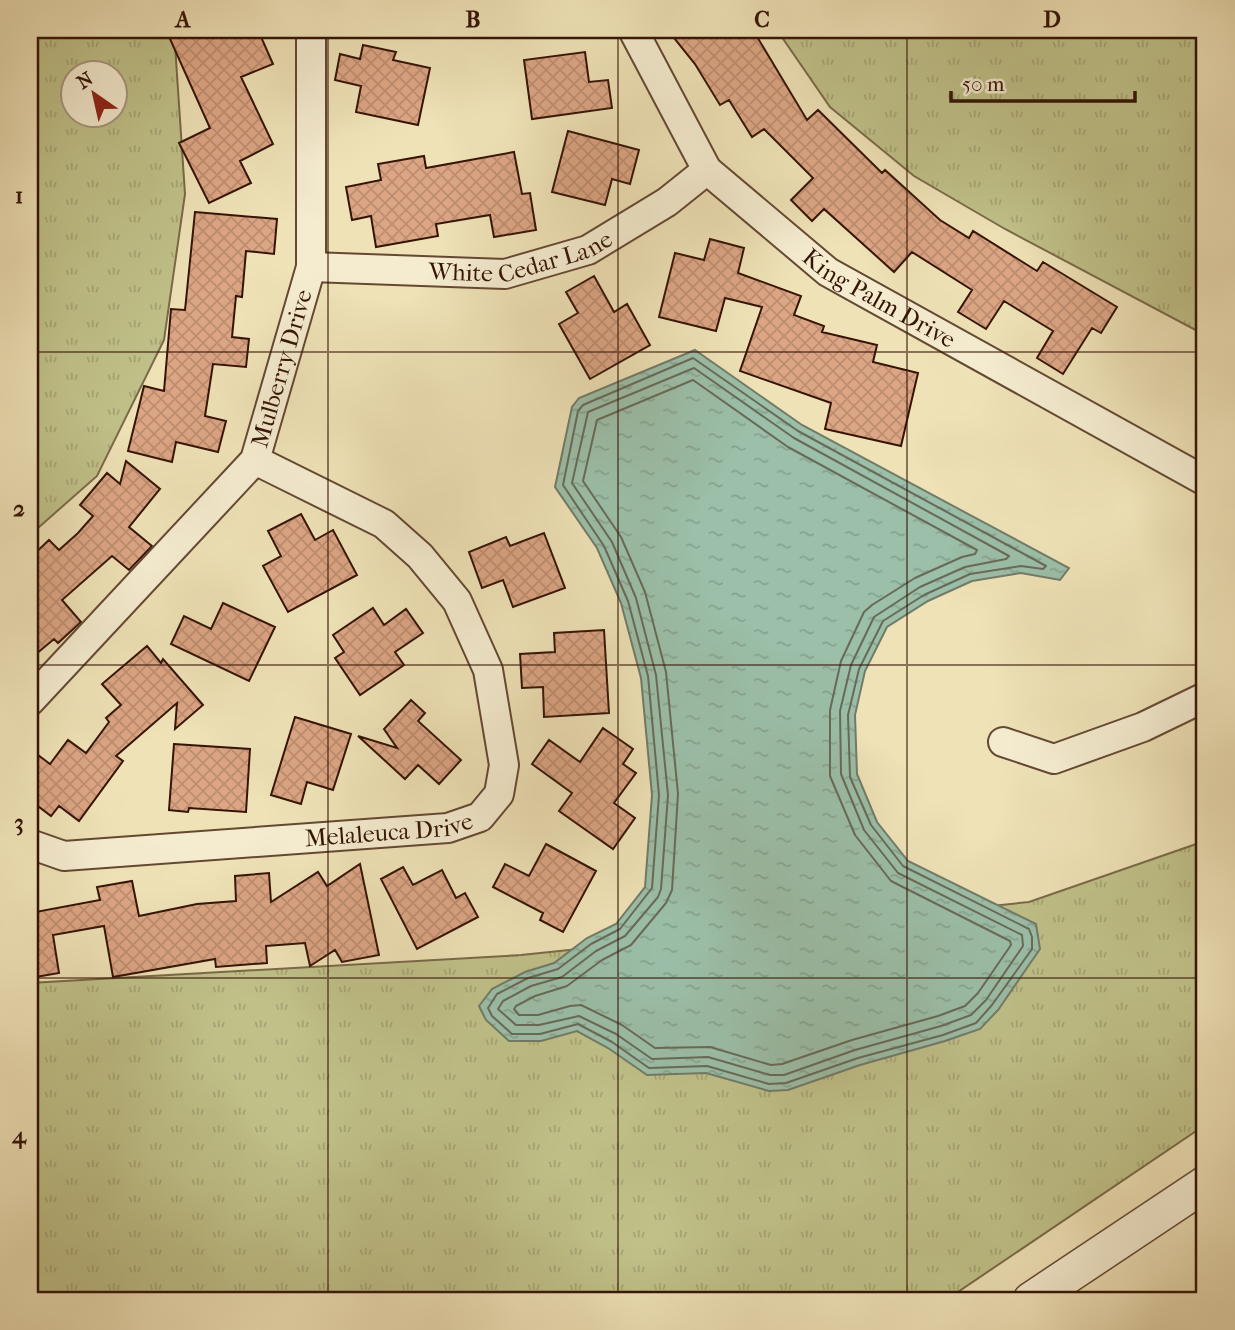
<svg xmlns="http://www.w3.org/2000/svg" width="1235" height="1330" viewBox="0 0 1235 1330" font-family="'IM FELL French Canon',serif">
	<defs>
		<pattern id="grass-tufts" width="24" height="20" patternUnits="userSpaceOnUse" patternTransform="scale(1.75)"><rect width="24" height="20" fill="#c0c189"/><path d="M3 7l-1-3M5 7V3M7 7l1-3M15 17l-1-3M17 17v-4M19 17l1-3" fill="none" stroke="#a6a575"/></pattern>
		<pattern id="water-ripples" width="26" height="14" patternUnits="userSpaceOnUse" patternTransform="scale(1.75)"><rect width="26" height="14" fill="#9bbfa9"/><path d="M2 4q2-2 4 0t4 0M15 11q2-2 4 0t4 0" fill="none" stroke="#86a390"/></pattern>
		<pattern id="building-cross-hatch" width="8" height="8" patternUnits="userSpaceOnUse" patternTransform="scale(1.75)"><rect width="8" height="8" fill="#dca584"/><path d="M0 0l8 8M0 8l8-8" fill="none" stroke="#bd8d70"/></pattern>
	</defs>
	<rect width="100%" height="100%" fill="#efe2b7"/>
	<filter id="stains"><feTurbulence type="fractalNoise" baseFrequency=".00286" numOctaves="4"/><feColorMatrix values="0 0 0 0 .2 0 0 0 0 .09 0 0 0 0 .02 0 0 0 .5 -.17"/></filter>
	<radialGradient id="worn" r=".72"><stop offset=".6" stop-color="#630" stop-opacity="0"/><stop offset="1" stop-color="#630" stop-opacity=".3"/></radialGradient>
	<path fill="url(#grass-tufts)" stroke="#7a6a48" stroke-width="2" fill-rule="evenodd" d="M30,30H174L185,194L164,340L97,476L30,535ZM74,74H116V116H74Z
		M777,30H1205V335L1005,229L914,176L830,107Z
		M1205,841V1125L946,1300H30V983L521,955L1029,902Z"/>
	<path fill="url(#water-ripples)" stroke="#727b68" stroke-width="2" d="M695,350L802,425L1069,568L1060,580L1021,573L972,581L928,601L887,627L865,671L855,715L857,774L877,822L908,861L1036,924L1040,949L998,1010L980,1029L945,1041L860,1065L788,1090L769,1091L706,1073L647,1075L608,1048L577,1031L541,1041H509L486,1020L479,1006L492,989L525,972L554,963L587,938L616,924L645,887L652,795L641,678L621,603L597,548L555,487L572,407L579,398Z"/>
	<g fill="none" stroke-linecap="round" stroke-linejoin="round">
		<path stroke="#686a58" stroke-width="2" d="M693,358L798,431L1046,566L1043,569L1021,566L970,574L924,595L883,621L859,669L848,715L850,777L871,825L903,866L1029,929L1032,937V949L992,1005L976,1023L943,1035L858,1058L786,1083L769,1084L707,1066L649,1068L612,1042L578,1024L540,1034H512L492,1016L488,1008L497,994L528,978L558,969L591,944L620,929L652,888L659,795L648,676L628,601L604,546L563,485L578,411L583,405Z
			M694,368L794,438L1009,556L1006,559L965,567L920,587L874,617L851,665L840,711L841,774L864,830L898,873L1022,935L1023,946L986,1000L971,1015L941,1026L855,1050L784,1075H770L708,1057L652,1059L616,1034L579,1016L539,1025H516L498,1009L503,1001L531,986L562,977L596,951L625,936L658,897L661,889L668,795L656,675L636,598L612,542L572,483L588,412Z
			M693,380L788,447L977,550L975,554L962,557L915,578L872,605L864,612L841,661L830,710V776L855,835L891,881L1010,941L1011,945L978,993L965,1006L938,1016L852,1040L782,1064L771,1065L710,1047L655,1048L622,1025L581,1005L570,1006L538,1015H519L514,1009L516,1006L535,996L567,986L602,960L631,945L666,903L672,890L678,794L666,672L645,592L621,537L583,481L597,420Z"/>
	</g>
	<path fill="url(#building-cross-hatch)" stroke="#351406" stroke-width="2" d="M166,30H258L273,64L241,77L273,144L240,161L251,183L209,203L179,143L210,128Z
		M684,30H753L807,120L818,110L882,173L885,170L940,220L969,238L973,231L1037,271L1043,262L1117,307L1101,333L1092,328L1063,374L1037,358L1053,331L1004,301L986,329L958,312L972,290L912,252L894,272L824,209L812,221L791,200L813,178L764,129L752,137L729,100L720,105L695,64L674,38Z
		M363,45L396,52L393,60L430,68L418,125L356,112L361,86L335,80L340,54L360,59Z
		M585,52L589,82L608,80L612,108L532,119L524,60Z
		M568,131L639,150L630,184L612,179L605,205L552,192Z
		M514,152L522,194L530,193L536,230L494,237L490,215L436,224L438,236L376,247L371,216L352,220L346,187L381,180L378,164L424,156L426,168Z
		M195,212L277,219L274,254L246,251L242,297L236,296L232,337L249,339L246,367L213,364L205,416L226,421L218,452L176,442L172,462L128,451L144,386L164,391L171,309L185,310Z
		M710,239L744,248L738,273L801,296L794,315L824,326L822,332L877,345L873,362L918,373L901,446L825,429L831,403L740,371L762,307L725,298L716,331L659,317L675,253L704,260Z
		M594,276L614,312L627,304L650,345L590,379L559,324L578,313L566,292Z
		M126,461L160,489L129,527L152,546L129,570L112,556L62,600L81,622L58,643L54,639L30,659V558L49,540L59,550L78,533L93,516L80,505L107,473L120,484Z
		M301,514L315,540L333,530L357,575L288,612L263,566L281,556L268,531Z
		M544,533L565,588L513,607L503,580L482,588L469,552L506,537L510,546Z
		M223,603L275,627L249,681L171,644L184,616L211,629Z
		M373,608L384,625L406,609L423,633L395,652L404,665L360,695L335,658L344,652L333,635Z
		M604,630L609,713L544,717L543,687L522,688L520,654L555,652L554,633Z
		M147,646L161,663L163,659L203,705L175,729L177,703L116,756L123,761L79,821L59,806L51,816L30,800V749L50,764L68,740L86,753L109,722L106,718L121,705L102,684Z
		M411,700L425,713L418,721L461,760L439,784L418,765L405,779L358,736L397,748L384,729Z
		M295,717L351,734L333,790L307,782L301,804L271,795Z
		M603,728L633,749L623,764L636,773L614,803L635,818L613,849L559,811L572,793L532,764L549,740L580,762Z
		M174,744L250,749L246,812L189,808L188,812L169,810Z
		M546,844L596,871L563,932L540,920L543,913L493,887L505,864L529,876Z
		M360,864L379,955L342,962L335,950L310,966L305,943L266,946L267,963L216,967L215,959L113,977L104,926L53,935L59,973L30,978V913L100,900L97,887L132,881L139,916L197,904L236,901L235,876L269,873L271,902L318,872L327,886Z
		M403,867L413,885L442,870L456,898L465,893L478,917L417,949L381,879Z"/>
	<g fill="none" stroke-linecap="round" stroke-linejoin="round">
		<defs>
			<path id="service" d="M1203,1300L1205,1298"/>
			<g id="minor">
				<path id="s1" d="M633,30L707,170L828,272L1205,481"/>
				<path id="s2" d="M311,267L505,274L588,250L667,202L707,170"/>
				<path id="s3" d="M30,701L255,460L311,267V30"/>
				<path d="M1003,742L1054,759L1143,727L1205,697"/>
				<path id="s4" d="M30,844L64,856L448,828L480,817L499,794L504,765L488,670L457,601L420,556L384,524L255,460"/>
			</g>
			<path id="tertiary" d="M1031,1300L1205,1184"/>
		</defs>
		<use href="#service" stroke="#644832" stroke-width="18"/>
		<use href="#minor" stroke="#644832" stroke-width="32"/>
		<use href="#tertiary" stroke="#644832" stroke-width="38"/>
		<use href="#service" stroke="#f5ecd0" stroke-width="14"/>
		<use href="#minor" stroke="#f5ecd0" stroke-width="28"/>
		<use href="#tertiary" stroke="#f5ecd0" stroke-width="35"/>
	</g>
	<path fill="none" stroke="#351406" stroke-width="2" stroke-opacity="0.55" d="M328,30V1300M618,30V1300M907,30V1300M30,352H1205M30,665H1205M30,978H1205"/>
	<g text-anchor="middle" stroke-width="5" stroke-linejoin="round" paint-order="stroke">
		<g font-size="24" fill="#351406" stroke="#f5ecd0">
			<text dy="8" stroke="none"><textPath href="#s2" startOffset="212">White Cedar Lane</textPath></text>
			<text dy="8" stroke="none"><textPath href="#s1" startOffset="374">King Palm Drive</textPath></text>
			<text dy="8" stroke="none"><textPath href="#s3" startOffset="425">Mulberry Drive</textPath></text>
			<text dy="8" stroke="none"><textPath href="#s4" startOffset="362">Melaleuca Drive</textPath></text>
		</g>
	</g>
	<rect width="1235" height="1330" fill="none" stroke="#efe2b7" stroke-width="77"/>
	<g transform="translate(94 94) rotate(326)"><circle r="33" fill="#f5ecd0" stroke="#a8967f" stroke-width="2"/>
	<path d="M0-5L12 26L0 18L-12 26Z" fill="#8f2418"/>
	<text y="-10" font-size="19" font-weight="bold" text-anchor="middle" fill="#351406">N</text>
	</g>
	<path d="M951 91v10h184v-10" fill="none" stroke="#351406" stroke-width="3.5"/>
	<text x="962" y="91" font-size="21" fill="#351406" stroke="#f5ecd0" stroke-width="5" paint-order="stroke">50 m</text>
	<rect x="38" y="38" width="1158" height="1254" fill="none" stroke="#351406" stroke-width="2.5"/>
	<g font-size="23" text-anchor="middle" font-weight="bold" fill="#351406">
		<text x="183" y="27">A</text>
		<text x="473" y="27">B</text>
		<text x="762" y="27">C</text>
		<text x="1052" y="27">D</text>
		<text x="19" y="203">1</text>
		<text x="19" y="516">2</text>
		<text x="19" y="830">3</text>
		<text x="19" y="1143">4</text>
	</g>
	<rect width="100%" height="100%" filter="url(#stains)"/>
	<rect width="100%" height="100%" fill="url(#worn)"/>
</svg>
